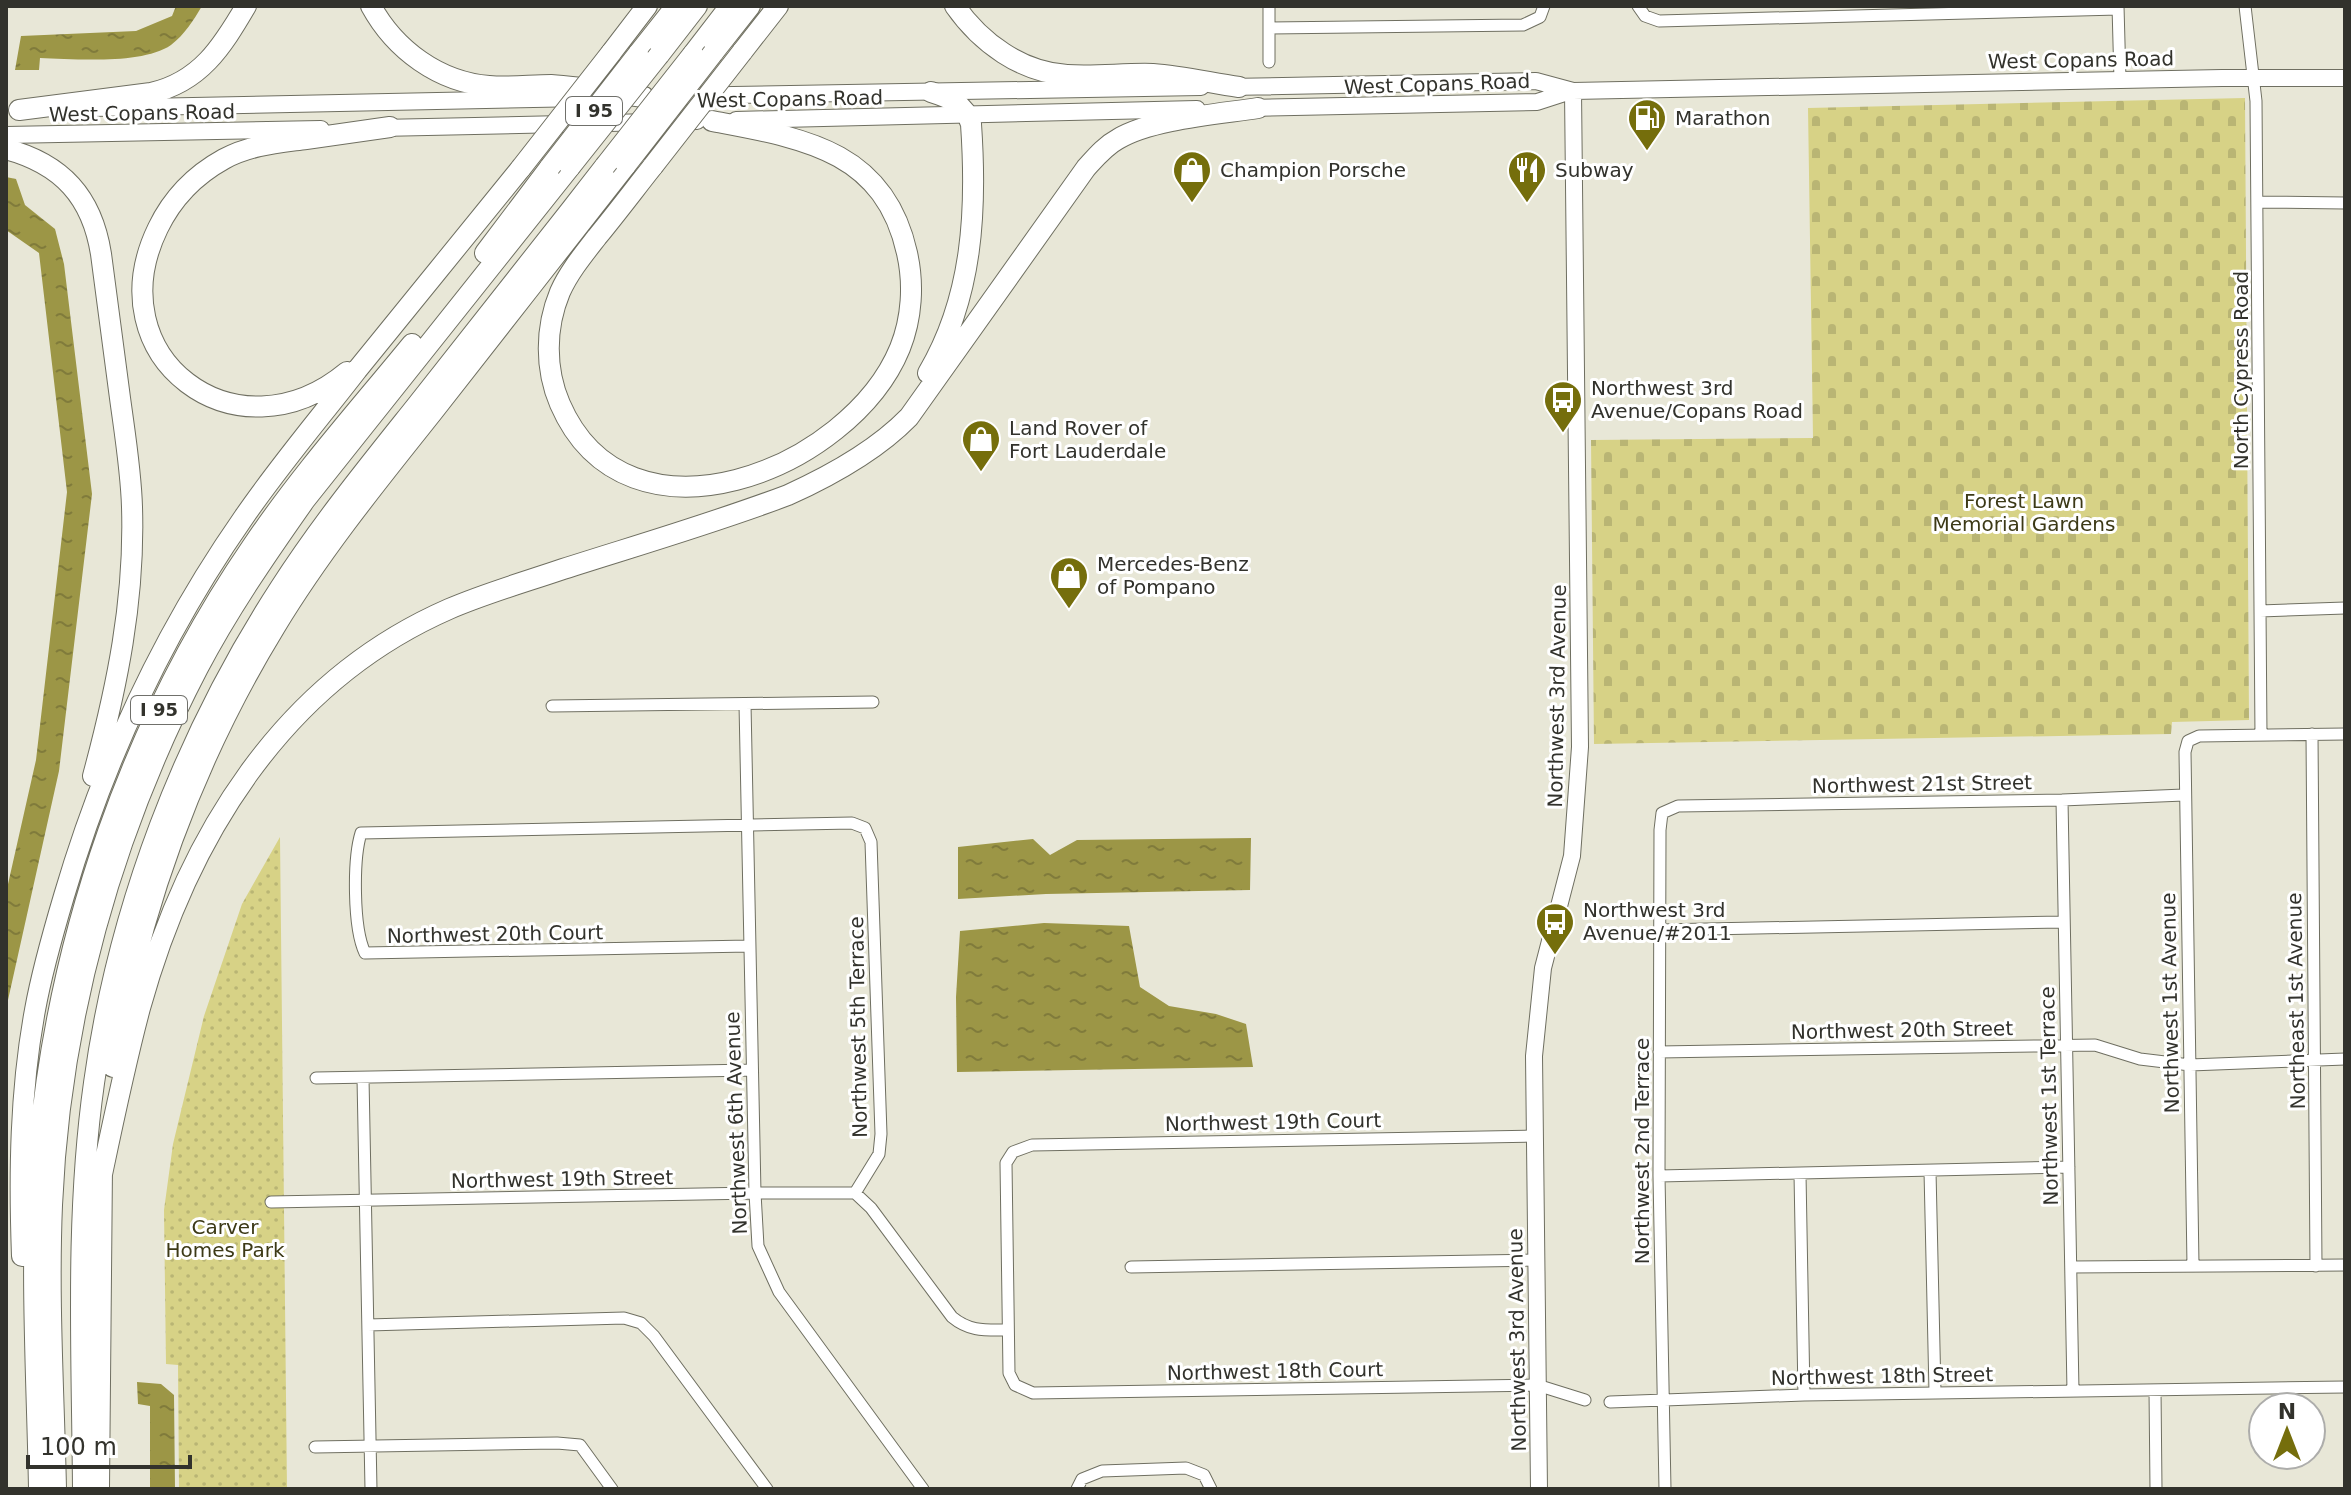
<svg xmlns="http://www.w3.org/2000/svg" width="2351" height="1495" viewBox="0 0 2351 1495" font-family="'DejaVu Sans',sans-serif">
	<defs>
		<pattern id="grass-dots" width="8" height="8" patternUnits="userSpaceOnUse" patternTransform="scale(2)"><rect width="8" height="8" fill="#d7d286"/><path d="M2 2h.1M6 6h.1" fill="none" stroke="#b9b574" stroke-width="1.8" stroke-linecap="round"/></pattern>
		<pattern id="cemetery-stones" width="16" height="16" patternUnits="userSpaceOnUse" patternTransform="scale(2)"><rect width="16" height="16" fill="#d7d286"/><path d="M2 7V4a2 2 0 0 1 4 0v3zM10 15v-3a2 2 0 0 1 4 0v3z" fill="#b9b574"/></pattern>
		<pattern id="water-ripples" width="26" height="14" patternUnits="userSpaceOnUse" patternTransform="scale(2)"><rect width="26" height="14" fill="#9c9646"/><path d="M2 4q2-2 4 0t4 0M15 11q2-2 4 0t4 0" fill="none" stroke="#807b3b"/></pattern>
	</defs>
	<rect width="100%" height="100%" fill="#e8e7d7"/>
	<path fill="url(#grass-dots)" d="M280,837L287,1489H179L178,1365L166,1364L164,1210L173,1144L204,1016L242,904Z"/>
	<path fill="url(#cemetery-stones)" d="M2245,98L2249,720L2172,722L2171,734L1594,744L1591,440L1813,438L1808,108Z"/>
	<path fill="url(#water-ripples)" d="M176,6H202C193,21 185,34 171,45C142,65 74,59 40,58L39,70H15L21,36L136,31L172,16Z
		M6,177L16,179L25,205L55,229L64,264L92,494L59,771L6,1009V893L36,760L67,492L39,253L6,230Z
		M1251,838L1250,890L1046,894L958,899V847L1033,839L1050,855L1077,840Z
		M1044,923L1129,926L1140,987L1169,1006L1216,1014L1246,1024L1253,1067L957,1072L956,997L960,931Z
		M137,1382L161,1384L174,1395L175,1489H150V1406L138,1404Z"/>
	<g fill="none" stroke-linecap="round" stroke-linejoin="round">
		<defs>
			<path id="street" d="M1269,6V62
				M1638,6L1645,16L1659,21L2118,9
				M2118,6L2120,80
				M2245,6L2256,101L2261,735
				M1269,28L1523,25L1540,17L1544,6
				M2258,202L2345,203
				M2260,611L2345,608
				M745,704L755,1193L758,1246L779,1292L923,1489
				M552,706L873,702
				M2312,734L2316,1266
				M2062,800L2073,1391
				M1659,930L2063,922
				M749,946L365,953C353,928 353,859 361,833L852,823L865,828L871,842L881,1134L879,1154L855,1193L871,1208L952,1317C970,1332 986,1330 1008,1330
				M1659,1052L2095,1045L2140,1059L2190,1065L2345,1059
				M316,1078L752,1070
				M363,1078L371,1489
				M1534,1136L1032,1145L1013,1152L1006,1163L1009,1373L1015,1385L1033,1393L1537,1385L1585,1400
				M1930,1171L1935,1392
				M1800,1174L1804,1395
				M1659,1176L2069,1167
				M271,1202L755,1193H855
				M2193,1265L2185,752L2188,741L2199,736L2345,734
				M1131,1267L1536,1260
				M2071,1267L2345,1265
				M368,1325L624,1318L641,1323L654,1336L767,1489
				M2155,1390L2156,1489
				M1610,1402L1804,1395L2345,1387
				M315,1447L557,1443L580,1445L612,1489
				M1077,1489L1082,1479L1102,1471L1186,1468L1204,1475L1211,1489
				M1665,1489L1659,1176L1660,830L1662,813L1678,806L2062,800L2184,795"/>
			<path id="secondary" d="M1228,87L1536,81L1573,91L2222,78H2345
				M672,96L1201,87
				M92,108L585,98
				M1248,108L1537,102L1571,91
				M736,120L1197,109
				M380,128L697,121
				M6,135L321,129
				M1539,1489L1534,1056L1543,968L1572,856L1580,747L1573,91"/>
			<path id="highway" d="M371,6C395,50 439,82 489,86C510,88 531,85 551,85C582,87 613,93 644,97
				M955,6C981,43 1021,72 1067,75C1096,77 1125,73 1153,74C1182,76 1211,83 1239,87
				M742,52L778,6
				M611,53L647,6
				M713,53L750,6
				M638,54L676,6
				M693,54L730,6
				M659,55L697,6
				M19,110L151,93C200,82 222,47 246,6
				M6,149C62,164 92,197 101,254C107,302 114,350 120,398C125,435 131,471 132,507C135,600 117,687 93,776
				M653,166C634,190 616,214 597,237C583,255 569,272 560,292C545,328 545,369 560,404C627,559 850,470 900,348C912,318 914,284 907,253C884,149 801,138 712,121
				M485,253L550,167
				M347,372C236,464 95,357 158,228C172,199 195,175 224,159C250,145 277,143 306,139C334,135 362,131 390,127
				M928,373C973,297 977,210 971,124C964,103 950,98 931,92
				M113,1067C138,912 193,761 275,627C321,551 377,482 432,413C497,330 561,248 626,165
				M101,1179C113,1122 125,1064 140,1008C187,838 282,682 449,609C486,593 525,582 563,569C638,545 714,523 788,495C830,476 876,451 909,417L1086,168C1096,157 1105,146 1118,139C1151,119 1219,114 1258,108
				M22,1256C19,1174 20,1091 35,1010C42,971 53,933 64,896C104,760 163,633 244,517C279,466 319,419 357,370C412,303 466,235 521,168
				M39,1489C37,1375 29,1259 39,1145C59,933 132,721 253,545C301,474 358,410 412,344
				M56,1489C54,1395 48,1300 52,1205C60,1018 112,833 198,668C229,609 267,554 305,500L570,167
				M83,1489C82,1353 75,1217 94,1083C118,908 184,736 280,588C321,524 370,464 417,405C480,325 543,246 605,166
				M99,1489L102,1166"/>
		</defs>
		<use href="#street" stroke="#6f6f61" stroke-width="13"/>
		<use href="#secondary" stroke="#6f6f61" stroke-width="18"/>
		<use href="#highway" stroke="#6f6f61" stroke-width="22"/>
		<use href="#street" stroke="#fff" stroke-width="11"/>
		<use href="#secondary" stroke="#fff" stroke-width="16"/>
		<use href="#highway" stroke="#fff" stroke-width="20"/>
		<defs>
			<path id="highway-bridge" d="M626,165L713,53
				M605,166L693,54
				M653,166L742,52
				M550,167L638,54
				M570,167L659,55
				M521,168L611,53"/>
		</defs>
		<use href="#highway-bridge" stroke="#6f6f61" stroke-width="22" stroke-linecap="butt"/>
		<use href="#highway-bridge" stroke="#fff" stroke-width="20"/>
	</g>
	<defs>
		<symbol id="fuel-pin" viewBox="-11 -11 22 30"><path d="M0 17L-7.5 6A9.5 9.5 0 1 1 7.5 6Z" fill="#756e0c" stroke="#fff"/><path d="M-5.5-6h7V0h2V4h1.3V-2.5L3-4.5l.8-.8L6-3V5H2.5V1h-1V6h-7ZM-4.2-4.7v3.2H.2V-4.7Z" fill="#fff"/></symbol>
		<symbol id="shop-pin" viewBox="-11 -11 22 30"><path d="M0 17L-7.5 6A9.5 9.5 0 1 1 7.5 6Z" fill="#756e0c" stroke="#fff"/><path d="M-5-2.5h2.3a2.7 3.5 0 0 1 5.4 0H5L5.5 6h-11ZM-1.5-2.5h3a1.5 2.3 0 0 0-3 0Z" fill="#fff"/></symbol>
		<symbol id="restaurant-pin" viewBox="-11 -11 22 30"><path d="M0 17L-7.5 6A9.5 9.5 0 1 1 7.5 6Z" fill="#756e0c" stroke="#fff"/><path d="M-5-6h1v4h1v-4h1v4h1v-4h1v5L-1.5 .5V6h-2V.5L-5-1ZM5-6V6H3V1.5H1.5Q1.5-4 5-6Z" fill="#fff"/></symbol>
		<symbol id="bus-pin" viewBox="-11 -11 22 30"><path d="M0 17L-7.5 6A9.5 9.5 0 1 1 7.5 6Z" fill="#756e0c" stroke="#fff"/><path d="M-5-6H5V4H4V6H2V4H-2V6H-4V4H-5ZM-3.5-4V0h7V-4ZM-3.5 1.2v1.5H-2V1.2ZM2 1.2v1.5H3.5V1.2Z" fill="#fff"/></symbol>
	</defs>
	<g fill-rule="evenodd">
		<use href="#fuel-pin" x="1625" y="96" width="44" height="60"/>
		<use href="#shop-pin" x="1170" y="148" width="44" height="60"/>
		<use href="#restaurant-pin" x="1505" y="148" width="44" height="60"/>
		<use href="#bus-pin" x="1541" y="378" width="44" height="60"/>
		<use href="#shop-pin" x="959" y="417" width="44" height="60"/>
		<use href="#shop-pin" x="1047" y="554" width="44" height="60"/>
		<use href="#bus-pin" x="1533" y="900" width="44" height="60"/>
	</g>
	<g text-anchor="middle" stroke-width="6" stroke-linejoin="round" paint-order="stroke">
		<g fill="#fff" stroke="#70706b" stroke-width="2">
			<rect x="566" y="97" width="56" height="28" rx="6"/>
			<rect x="131" y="696" width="56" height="28" rx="6"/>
		</g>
		<g font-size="18" font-weight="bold" fill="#32322c">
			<text x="594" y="117">I 95</text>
			<text x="159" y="716">I 95</text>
		</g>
		<g font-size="20" fill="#32322c" stroke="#fff">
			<text transform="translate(2081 60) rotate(-1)" y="7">West Copans Road</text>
			<text transform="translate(1437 84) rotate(-2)" y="7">West Copans Road</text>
			<text transform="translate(790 99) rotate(-1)" y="7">West Copans Road</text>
			<text transform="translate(142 113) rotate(-1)" y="7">West Copans Road</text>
			<text transform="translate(2241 370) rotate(-90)" y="7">North Cypress Road</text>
			<text transform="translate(1557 696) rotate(-89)" y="7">Northwest 3rd Avenue</text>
			<text transform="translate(1922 784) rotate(-1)" y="7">Northwest 21st Street</text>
			<text transform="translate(495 934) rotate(-1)" y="7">Northwest 20th Court</text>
			<text transform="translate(2296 1001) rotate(-91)" y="7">Northeast 1st Avenue</text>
			<text transform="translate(2170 1003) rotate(-91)" y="7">Northwest 1st Avenue</text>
			<text transform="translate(858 1027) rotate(-91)" y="7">Northwest 5th Terrace</text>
			<text transform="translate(1902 1030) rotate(-1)" y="7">Northwest 20th Street</text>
			<text transform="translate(2049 1096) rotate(-91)" y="7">Northwest 1st Terrace</text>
			<text transform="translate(1273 1122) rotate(-1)" y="7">Northwest 19th Court</text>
			<text transform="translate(736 1123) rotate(-92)" y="7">Northwest 6th Avenue</text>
			<text transform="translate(1642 1151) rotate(-90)" y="7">Northwest 2nd Terrace</text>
			<text transform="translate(562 1179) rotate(-1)" y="7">Northwest 19th Street</text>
			<text transform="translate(1517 1340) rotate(-91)" y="7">Northwest 3rd Avenue</text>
			<text transform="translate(1275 1371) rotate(-1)" y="7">Northwest 18th Court</text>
			<text transform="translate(1882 1376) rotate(-1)" y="7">Northwest 18th Street</text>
		</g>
		<g font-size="20" fill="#32322c" stroke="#fff" text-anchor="start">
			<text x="1675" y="125">Marathon</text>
			<text x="1220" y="177">Champion Porsche</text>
			<text x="1555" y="177">Subway</text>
			<text x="1591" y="395">Northwest 3rd<tspan x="1591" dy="23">Avenue/Copans Road</tspan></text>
			<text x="1009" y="435">Land Rover of<tspan x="1009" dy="23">Fort Lauderdale</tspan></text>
			<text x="1097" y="571">Mercedes-Benz<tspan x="1097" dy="23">of Pompano</tspan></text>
			<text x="1583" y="917">Northwest 3rd<tspan x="1583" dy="23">Avenue/#2011</tspan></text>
		</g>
		<g font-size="20" fill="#3c3916" stroke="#fff">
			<text x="2024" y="508">Forest Lawn<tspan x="2024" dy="23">Memorial Gardens</tspan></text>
			<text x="225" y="1234">Carver<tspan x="225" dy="23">Homes Park</tspan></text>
		</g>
	</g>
	<rect width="2351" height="1495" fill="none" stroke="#32322c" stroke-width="16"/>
	<g transform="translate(2287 1431)"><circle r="38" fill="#ffffff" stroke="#adadab" stroke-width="2"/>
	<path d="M0-6L14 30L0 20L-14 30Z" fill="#756e0c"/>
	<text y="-12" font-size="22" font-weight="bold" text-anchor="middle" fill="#32322c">N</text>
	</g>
	<path d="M28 1455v12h162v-12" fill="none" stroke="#32322c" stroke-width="4"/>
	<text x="40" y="1455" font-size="24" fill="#32322c" stroke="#ffffff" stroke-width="6" paint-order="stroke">100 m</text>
</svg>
